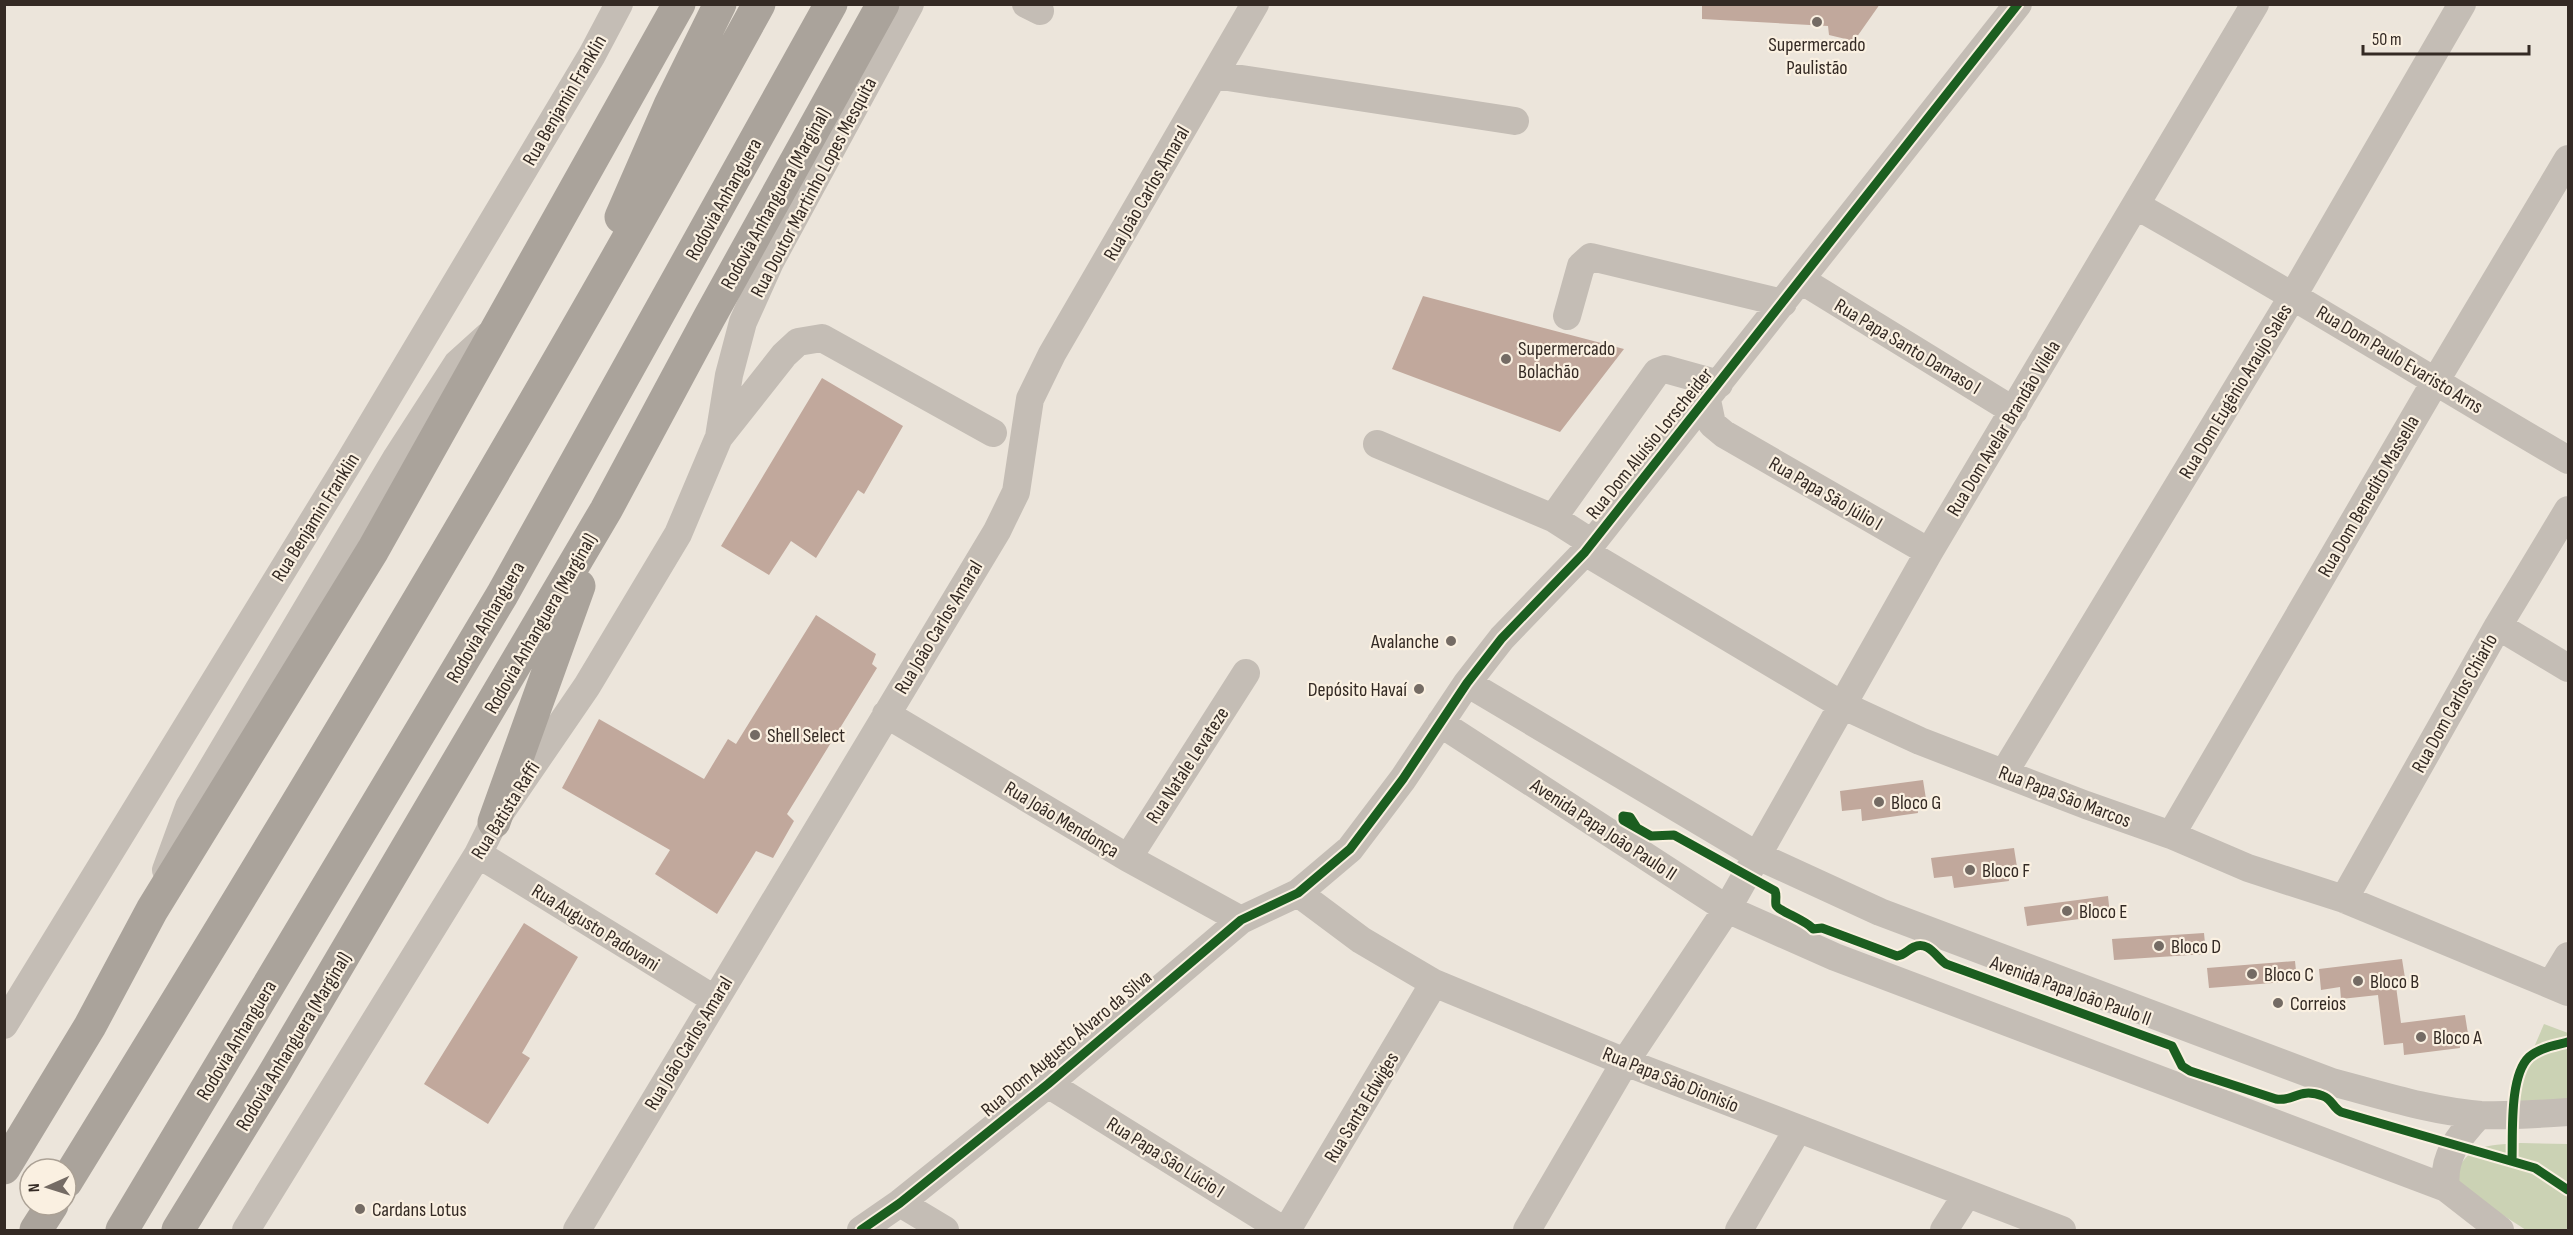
<svg xmlns="http://www.w3.org/2000/svg" width="2573" height="1235" viewBox="0 0 2573 1235" font-family="'Sofia Sans Condensed',sans-serif">
	<rect width="100%" height="100%" fill="#ece5db"/>
	<path fill="#cbd2b4" d="M2544,1024L2568,1033V1108L2507,1110Z
		M2521,1143L2568,1144V1230H2526L2456,1185C2459,1145 2487,1145 2521,1143Z"/>
	<path fill="#c1a89c" d="M1702,4H1880L1854,41L1829,35L1828,26L1702,19Z
		M1423,296L1624,349L1560,432L1392,369Z
		M822,378L903,426L864,494L858,490L816,558L791,541L769,575L721,546Z
		M816,615L876,654L872,664L877,668L787,814L794,821L773,858L756,851L717,914L655,874L670,850L562,788L599,719L704,779L728,739L736,744Z
		M1923,780L1926,799L1916,801L1918,813L1862,821L1861,809L1842,811L1840,791Z
		M2014,848L2017,867L2007,868L2009,881L1954,888L1952,876L1934,878L1931,858Z
		M2108,896L2110,915L2027,926L2024,907Z
		M524,923L578,957L522,1053L530,1058L488,1124L424,1084Z
		M2204,933L2206,954L2114,960L2112,939Z
		M2402,959L2405,978L2395,979L2401,1023L2465,1015L2468,1034L2458,1035L2460,1048L2404,1055L2403,1043L2384,1045L2378,995L2341,999L2340,987L2321,990L2319,969Z
		M2295,961L2297,981L2209,988L2207,968Z"/>
	<g fill="none" stroke-linecap="round" stroke-linejoin="round">
		<path stroke="#c4bdb5" stroke-width="28" d="M1026,4L1040,11
			M1215,75L1515,121
			M2137,206C2283,288 2424,376 2568,460
			M1801,280L2014,411
			M1567,316L1581,266L1591,257L1783,303
			M1707,400L1712,424L1724,434L1929,552
			M720,436L784,355L798,342L822,338L993,433
			M1377,444L1553,518
			M1592,543L1553,518L1657,372L1665,369L1719,384
			M1585,552L1842,705L1920,741L2086,805L2171,835L2248,868L2344,899L2568,992
			M2498,626L2568,668
			M1467,683L1758,856L1880,912L2332,1082C2381,1095 2430,1111 2481,1115C2510,1116 2539,1114 2568,1112
			M886,714L1128,858L1241,920
			M1440,723L1727,909L1835,957L2446,1188L2500,1230
			M2004,773L2294,294L2462,4
			M2171,835L2435,382L2568,159
			M478,854L714,999
			M1128,858L1246,673
			M166,870L189,807L397,457L457,364L488,336
			M1298,893L1361,940L1434,983L1625,1062L2062,1230
			M2344,899L2498,626L2568,510
			M2551,984L2568,956
			M4,1025L349,462L592,55L619,4
			M1048,1084L1283,1230
			M2446,1188C2442,1157 2459,1136 2479,1115
			M900,1203L945,1230
			M246,1230L478,854L494,822L587,686L678,534L719,437L729,375L743,322L770,262L910,4
			M577,1230L997,531L1016,492L1030,399L1052,354L1255,4
			M861,1230L900,1203L1048,1084L1241,920L1298,893L1350,849L1403,779L1467,683L1502,638L1585,552L2018,4
			M1287,1230L1434,983
			M1527,1230L1625,1062L1727,909L1929,552L2255,4
			M1739,1230L1798,1129
			M1944,1230L1967,1194"/>
		<path stroke="#aaa39b" stroke-width="33" d="M621,217L670,105L720,4
			M494,822L579,586
			M4,1168L90,1026L152,910L373,550L679,4
			M66,1182C305,794 540,404 759,4
			M36,1230L52,1205
			M122,1230L502,595L831,4
			M178,1230L275,1072L606,510L709,318L883,4"/>
		<defs>
			<path id="cycleway" d="M1637,828L1630,817L1623,816V820L1651,836L1674,835L1775,891C1777,896 1775,900 1776,905C1778,911 1806,920 1813,929L1822,928L1897,956C1905,955 1907,950 1914,947C1928,940 1937,958 1946,964L2172,1046L2182,1066L2190,1071L2276,1099C2295,1102 2298,1087 2323,1096C2332,1099 2333,1108 2341,1112L2535,1168L2568,1190
				M2512,1161C2513,1134 2509,1076 2529,1057C2540,1048 2555,1045 2568,1042
				M861,1230L900,1203L1048,1084L1241,920L1298,893L1350,849L1403,779L1467,683L1502,638L1585,552L2018,4"/>
		</defs>
		<use href="#cycleway" stroke="#faf0e1" stroke-width="13"/>
		<use href="#cycleway" stroke="#1b5e20" stroke-width="9"/>
	</g>
	<g fill="#746b64" stroke="#faf0e1" stroke-width="2">
		<circle cx="1817" cy="22" r="6"/>
		<circle cx="1506" cy="359" r="6"/>
		<circle cx="1451" cy="641" r="6"/>
		<circle cx="1419" cy="689" r="6"/>
		<circle cx="755" cy="735" r="6"/>
		<circle cx="1879" cy="802" r="6"/>
		<circle cx="1970" cy="870" r="6"/>
		<circle cx="2067" cy="911" r="6"/>
		<circle cx="2159" cy="946" r="6"/>
		<circle cx="2252" cy="974" r="6"/>
		<circle cx="2358" cy="981" r="6"/>
		<circle cx="2278" cy="1003" r="6"/>
		<circle cx="2421" cy="1037" r="6"/>
		<circle cx="360" cy="1209" r="6"/>
	</g>
	<g text-anchor="middle" stroke-width="4.5" stroke-linejoin="round" paint-order="stroke">
		<g font-size="20" fill="#342a24" stroke="#faf0e1" text-anchor="start">
			<text x="1817" y="51" text-anchor="middle">Supermercado<tspan x="1817" dy="23">Paulistão</tspan></text>
			<text x="1518" y="355">Supermercado<tspan x="1518" dy="23">Bolachão</tspan></text>
			<text x="1439" y="648" text-anchor="end">Avalanche</text>
			<text x="1407" y="696" text-anchor="end">Depósito Havaí</text>
			<text x="767" y="742">Shell Select</text>
			<text x="1891" y="809">Bloco G</text>
			<text x="1982" y="877">Bloco F</text>
			<text x="2079" y="918">Bloco E</text>
			<text x="2171" y="953">Bloco D</text>
			<text x="2264" y="981">Bloco C</text>
			<text x="2370" y="988">Bloco B</text>
			<text x="2290" y="1010">Correios</text>
			<text x="2433" y="1044">Bloco A</text>
			<text x="372" y="1216">Cardans Lotus</text>
		</g>
		<g font-size="20" fill="#342a24" stroke="#faf0e1">
			<text transform="translate(564 100) rotate(-60)" y="7">Rua Benjamin Franklin</text>
			<text transform="translate(813 187) rotate(-62)" y="7">Rua Doutor Martinho Lopes Mesquita</text>
			<text transform="translate(1146 193) rotate(-60)" y="7">Rua João Carlos Amaral</text>
			<text transform="translate(775 198) rotate(-61)" y="7">Rodovia Anhanguera (Marginal)</text>
			<text transform="translate(723 199) rotate(-61)" y="7">Rodovia Anhanguera</text>
			<text transform="translate(1908 346) rotate(31)" y="7">Rua Papa Santo Damaso I</text>
			<text transform="translate(2400 359) rotate(31)" y="7">Rua Dom Paulo Evaristo Arns</text>
			<text transform="translate(2235 391) rotate(-59)" y="7">Rua Dom Eugênio Araujo Sales</text>
			<text transform="translate(2003 428) rotate(-59)" y="7">Rua Dom Avelar Brandão Vilela</text>
			<text transform="translate(1649 443) rotate(-51)" y="7">Rua Dom Aluísio Lorscheider</text>
			<text transform="translate(1826 493) rotate(30)" y="7">Rua Papa São Júlio I</text>
			<text transform="translate(2368 496) rotate(-60)" y="7">Rua Dom Benedito Massella</text>
			<text transform="translate(315 517) rotate(-58)" y="7">Rua Benjamin Franklin</text>
			<text transform="translate(485 622) rotate(-60)" y="7">Rodovia Anhanguera</text>
			<text transform="translate(540 623) rotate(-60)" y="7">Rodovia Anhanguera (Marginal)</text>
			<text transform="translate(938 627) rotate(-59)" y="7">Rua João Carlos Amaral</text>
			<text transform="translate(2454 703) rotate(-61)" y="7">Rua Dom Carlos Chiarlo</text>
			<text transform="translate(1187 765) rotate(-57)" y="7">Rua Natale Levateze</text>
			<text transform="translate(2065 796) rotate(21)" y="7">Rua Papa São Marcos</text>
			<text transform="translate(505 810) rotate(-58)" y="7">Rua Batista Raffi</text>
			<text transform="translate(1062 819) rotate(31)" y="7">Rua João Mendonça</text>
			<text transform="translate(1604 829) rotate(33)" y="7">Avenida Papa João Paulo II</text>
			<text transform="translate(596 927) rotate(32)" y="7">Rua Augusto Padovani</text>
			<text transform="translate(2071 990) rotate(20)" y="7">Avenida Papa João Paulo II</text>
			<text transform="translate(236 1040) rotate(-59)" y="7">Rodovia Anhanguera</text>
			<text transform="translate(293 1041) rotate(-59)" y="7">Rodovia Anhanguera (Marginal)</text>
			<text transform="translate(688 1043) rotate(-59)" y="7">Rua João Carlos Amaral</text>
			<text transform="translate(1066 1043) rotate(-40)" y="7">Rua Dom Augusto Álvaro da Silva</text>
			<text transform="translate(1671 1079) rotate(22)" y="7">Rua Papa São Dionisío</text>
			<text transform="translate(1361 1107) rotate(-59)" y="7">Rua Santa Edwiges</text>
			<text transform="translate(1166 1157) rotate(32)" y="7">Rua Papa São Lúcio I</text>
		</g>
	</g>
	<rect width="2573" height="1235" fill="none" stroke="#342a24" stroke-width="12"/>
	<g transform="translate(48 1187) rotate(267)"><circle r="28" fill="#faf0e1" stroke="#aba195" stroke-width="1.5"/>
	<path d="M0-4.5L10 22L0 15L-10 22Z" fill="#746b64"/>
	<text y="-9" font-size="16" font-weight="bold" text-anchor="middle" fill="#342a24">N</text>
	</g>
	<path d="M2363 45v9h166v-9" fill="none" stroke="#342a24" stroke-width="3"/>
	<text x="2372" y="45" font-size="18" fill="#342a24" stroke="#faf0e1" stroke-width="4.5" paint-order="stroke">50 m</text>
</svg>
